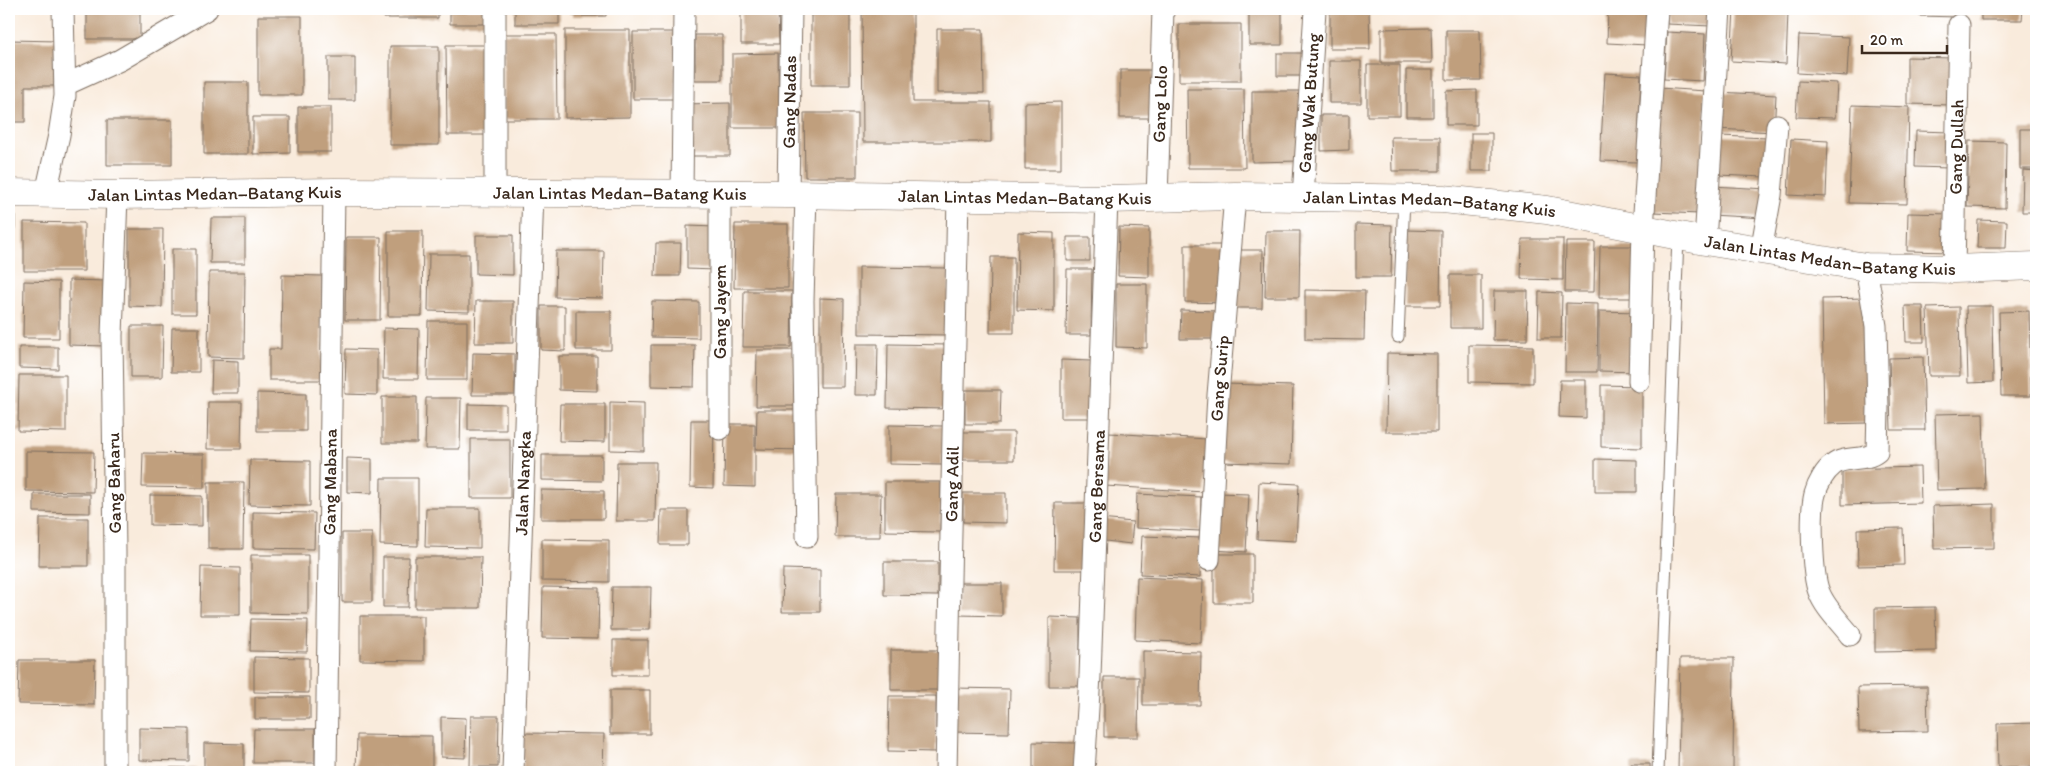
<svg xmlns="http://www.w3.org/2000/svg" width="2045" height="781" viewBox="0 0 2045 781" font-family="Itim,sans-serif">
	<rect width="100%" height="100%" fill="#fff"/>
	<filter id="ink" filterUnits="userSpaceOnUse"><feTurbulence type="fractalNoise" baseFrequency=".02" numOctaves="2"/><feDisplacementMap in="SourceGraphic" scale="10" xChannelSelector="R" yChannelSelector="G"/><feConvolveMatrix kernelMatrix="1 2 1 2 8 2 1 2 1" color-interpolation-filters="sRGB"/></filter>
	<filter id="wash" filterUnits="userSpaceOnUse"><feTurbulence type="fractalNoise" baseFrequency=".0096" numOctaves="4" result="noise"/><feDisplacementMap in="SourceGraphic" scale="20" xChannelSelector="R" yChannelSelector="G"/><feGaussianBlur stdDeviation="1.12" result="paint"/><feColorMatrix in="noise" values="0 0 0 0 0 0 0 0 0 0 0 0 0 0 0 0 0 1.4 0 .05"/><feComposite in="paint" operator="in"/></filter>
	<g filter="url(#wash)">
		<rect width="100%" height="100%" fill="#f9ebdc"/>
		<g id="blocks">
			<path fill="#c09f7d" d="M87,9H140V39H87Z
				M384,9H438V18H384Z
				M450,9H492V24H450Z
				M515,9H559V24H515Z
				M572,9H606V16H572Z
				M741,9H778L779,44H741Z
				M811,9H850V85H811Z
				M862,9H913V102H991V142H863Z
				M1249,9H1282V45H1249Z
				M1330,9H1369L1370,49H1330Z
				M1608,9H1648L1647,45L1607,43Z
				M1668,9H1712L1711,26L1667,24Z
				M1734,9L1788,12L1786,64L1731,61Z
				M1920,9H1959L1958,17L1920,16Z
				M1981,9H2023L2022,20H1981Z
				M258,16H302V95H258Z
				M1179,24H1241V81H1179Z
				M1431,28L1432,63H1381V29Z
				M937,29H983L984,93H937Z
				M565,30H630V117L565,118Z
				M1446,30H1480L1481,80H1446Z
				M633,32H676V99H633Z
				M1667,32L1705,34L1703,81L1664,79Z
				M504,34H556L557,119H504Z
				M695,35H722V80H695Z
				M1799,35L1849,37L1847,76L1797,73Z
				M9,40L58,41V86H25V122H9Z
				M446,45H485V135H447Z
				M390,46H439V145H390Z
				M778,53L779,128H732V54Z
				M1277,53H1310V76H1277Z
				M328,57H355V100H328Z
				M1907,57L1954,58L1953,105L1907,104Z
				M1329,61H1361V103H1329Z
				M1367,65H1400V116H1367Z
				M1120,70H1153V118H1120Z
				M1406,70H1433V117H1406Z
				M1605,73L1641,75L1637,162L1600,161Z
				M1798,81L1837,83L1835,118L1796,117Z
				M204,82H248V154H204Z
				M1659,88L1706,91L1700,214L1653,212Z
				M1187,89H1244L1245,168H1188Z
				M1477,90V125H1446V91Z
				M1252,91H1300V161L1252,162Z
				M1718,92L1776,95L1774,132L1716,129Z
				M1061,102V169H1025V103Z
				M730,103V156H684V104Z
				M1852,105L1909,107L1907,204L1849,203Z
				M298,107H331V152H298Z
				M804,113H857V177H805Z
				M1321,115H1349V150L1321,151Z
				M253,117H290V153L253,154Z
				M107,120H172V165H107Z
				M2020,129H2036V169H2020Z
				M1916,131L1951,132L1950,168L1915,167Z
				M1471,133H1492V171H1471Z
				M1720,136L1767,138L1765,177L1717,175Z
				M1391,137H1440V171H1392Z
				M1791,139L1828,141L1826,197L1788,195Z
				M1969,141L2006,142L2005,208L1967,207Z
				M2023,170L2036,171V212H2022Z
				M1712,186L1767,189L1765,218L1711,215Z
				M1908,213L1952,214L1951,252L1907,251Z
				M211,218H245V263H210Z
				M1978,220L2007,221L2006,248H1977Z
				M24,222L84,223V271H24Z
				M735,224H788V288H734Z
				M1356,224L1392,225L1391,277H1356Z
				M687,226L716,227V270L687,269Z
				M1119,227L1149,228V277L1118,276Z
				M129,229H163L162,307L129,306Z
				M1406,230L1441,231L1440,306H1405Z
				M388,231H423L422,316H388Z
				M1266,231H1300L1299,297H1265Z
				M1018,232L1054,233V311L1017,310Z
				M476,235H513V275L476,274Z
				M346,237H381L380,320H345Z
				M1067,237H1090V261H1067Z
				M1522,239H1563V280L1521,279Z
				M1566,242H1595L1594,292H1565Z
				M656,243H681L680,276H655Z
				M1185,245H1226L1225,303L1185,302Z
				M1600,246H1639L1638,298H1599Z
				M172,249H196V314H172Z
				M1235,250H1263L1262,308H1234Z
				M556,251H604L603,298L555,297Z
				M429,254H469V312L428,311Z
				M991,257H1014V333H990Z
				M859,267L949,268V335L859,334Z
				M1067,269H1092L1091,335H1066Z
				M209,272H245L244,358L208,357Z
				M282,275L322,276L321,380H269V349H281Z
				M1450,275H1481V328H1450Z
				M69,280L107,281L106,346L69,345Z
				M24,281L59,282V338H23Z
				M1116,284H1147V348L1116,347Z
				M1305,290L1365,291L1364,340L1305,339Z
				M744,291H792L791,347H743Z
				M1494,291H1528L1527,340H1493Z
				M1539,292L1562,293L1561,338H1538Z
				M820,298L844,299L843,387H820Z
				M1866,298L1868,423L1824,424L1822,299Z
				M476,301H513V343H475Z
				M652,301L699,302V338L651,337Z
				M1566,303L1598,304L1597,372H1565Z
				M541,306H565V351L541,350Z
				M1905,306H1923L1924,342H1906Z
				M1966,306H1992L1993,382L1968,383Z
				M1959,307L1960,376H1929L1927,308Z
				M1181,310L1218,311V339H1180Z
				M576,311H611V350H576Z
				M1599,311L1638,312V372L1599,371Z
				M2029,311L2031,396H2001L1999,312Z
				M428,321H467V380H427Z
				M131,326H163L162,377H131Z
				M172,328H199V372H171Z
				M384,328L419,329L418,379H383Z
				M856,344H878L877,395H855Z
				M888,344L950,345V409L887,408Z
				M651,345H695L694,387L651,386Z
				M1469,345L1533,346V383L1469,382Z
				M19,347H58V369L19,368Z
				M346,349L377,350V395L345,394Z
				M757,350H796V406H756Z
				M473,353L515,354V395H472Z
				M1387,353L1437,354V432H1386Z
				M559,356H597V391L559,390Z
				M1923,357L1925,430H1891L1889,358Z
				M212,360L238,361V393H211Z
				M1061,360L1091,361L1090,418H1061Z
				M19,375H66V432L18,431Z
				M1560,380H1586V418L1559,417Z
				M1224,384L1293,386L1291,464L1222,462Z
				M1601,385L1642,386V448L1601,447Z
				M965,390H1001L1000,424H965Z
				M257,393L306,394V431H257Z
				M382,397H417V443H382Z
				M426,398H461L460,449H425Z
				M208,402H242L241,449H207Z
				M610,402L644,403V451L610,450Z
				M468,404L506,405V430H468Z
				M560,404H605V442L559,441Z
				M757,410H805L804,450L756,449Z
				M1983,413L1985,489L1937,490L1935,414Z
				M691,420H714L713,488L690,487Z
				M725,424H755V487L724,486Z
				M889,425L943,426L942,465L889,464Z
				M959,432H1014V460H959Z
				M1109,433L1207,439L1204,492L1105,486Z
				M471,439H510V498H471Z
				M26,451L94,452L93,492L26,491Z
				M143,453L204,454V488L142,487Z
				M542,455H602V481L542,480Z
				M347,458L372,459V493L347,492Z
				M1595,459L1637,460V492H1595Z
				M250,460L310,461V506L249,505Z
				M617,462H656L655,521H616Z
				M1920,467L1921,503L1842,505V469Z
				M381,478H418V546L380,545Z
				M208,482H244L243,549H208Z
				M885,482H941L940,532L885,531Z
				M1259,482L1299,484L1296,541L1257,539Z
				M541,490L604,491V519H541Z
				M963,493H1006V523L963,522Z
				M1215,493L1249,494L1246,552L1212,550Z
				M34,494H90V513L34,512Z
				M836,494H881L880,537H835Z
				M1137,494L1201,497L1200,531L1136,528Z
				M150,495L202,496V526L150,525Z
				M1055,503H1088L1087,570H1054Z
				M1994,504V548L1934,549L1933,506Z
				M426,508H480V548L425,547Z
				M661,510H688V545H660Z
				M253,512L315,513L314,549L253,548Z
				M40,518H88V566H39Z
				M1099,519L1133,522L1131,544L1097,540Z
				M1903,528L1904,565L1858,566L1857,529Z
				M342,533H372V602H342Z
				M1142,536L1201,538L1200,577L1140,574Z
				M542,539L609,540V582L542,581Z
				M1214,554H1253V603H1214Z
				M251,555H308V614L251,613Z
				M383,557H409L408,607H383Z
				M415,557H481L480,608H415Z
				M884,562H938V596L884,595Z
				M201,567L240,568V615H200Z
				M783,569L820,570V612H782Z
				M1137,577L1203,580L1201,643L1135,640Z
				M958,583H1002V616L958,615Z
				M543,587L599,588L598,639L542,638Z
				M612,587H651L650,630H611Z
				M1935,607L1936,651L1875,652V608Z
				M360,616H424V661L360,660Z
				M1049,617L1080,618V686H1049Z
				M251,619L308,620L307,652L250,651Z
				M613,640H648V675H613Z
				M891,650H941V690H891Z
				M1143,651L1201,652L1200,705H1143Z
				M254,657L309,658V693L254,692Z
				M1680,658H1734L1733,772H1678Z
				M19,660H95L94,705L18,704Z
				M1104,677H1139L1138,737H1104Z
				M1927,686L1928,731L1859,732L1858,687Z
				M953,688L1010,689L1009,733L953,732Z
				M610,690H650V734H610Z
				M889,696H936V752L888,751Z
				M255,697H310V719H255Z
				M471,716H499L498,767H470Z
				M441,717L466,718L465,758L441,757Z
				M2036,723V766L1998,767L1997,724Z
				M139,728L189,729V761L139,760Z
				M254,729H315V763H253Z
				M523,733L604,734L603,772L523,771Z
				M357,735L432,736V772H356Z
				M1033,742L1076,743L1075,772H1033Z
				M204,743L244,744V772H204Z
				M1631,764H1650V772H1631Z
				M134,767L196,768V772H134Z"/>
		</g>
	</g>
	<g filter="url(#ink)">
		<use href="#blocks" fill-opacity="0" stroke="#7e6e60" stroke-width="1"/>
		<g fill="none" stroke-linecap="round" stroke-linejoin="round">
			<defs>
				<path id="lane" d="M9,227V193
					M1398,337L1404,198
					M1658,772L1678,236"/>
				<g id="street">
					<path d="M495,9V193"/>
					<path d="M65,85L120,60L207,9"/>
					<path d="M46,193L59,135L65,96L63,9"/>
					<path d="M682,194L684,9"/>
					<path d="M720,194V429"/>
					<path id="s1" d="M788,194L791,9"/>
					<path d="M806,195L803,301L807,537"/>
					<path id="s2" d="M1303,197L1315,10"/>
					<path id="s3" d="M1157,199L1163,9"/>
					<path d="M1705,241L1720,9"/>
					<path d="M1761,251L1771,195L1777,125"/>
					<path id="s4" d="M1954,269L1959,25"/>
					<path d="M1639,381L1643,229L1657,9"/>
					<path id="s5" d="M1209,560L1218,395L1235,196"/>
					<path d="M1850,635C1840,622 1825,608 1819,592C1812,575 1810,512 1815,494C1818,483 1825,471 1833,465C1845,455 1865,462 1877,452L1878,407L1876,326L1866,267"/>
					<path d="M115,772V552L112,336L117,195"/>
					<path id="s6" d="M326,772L334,192"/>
					<path id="s7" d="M513,772L533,193"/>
					<path id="s8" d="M946,772L958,196"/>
					<path id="s9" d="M1084,772L1090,676L1107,199"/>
				</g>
				<g id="highway">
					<path id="s10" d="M9,193L117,195L334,192L788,194L1107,199L1235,196L1443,199L1547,210L1705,241L1866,267L1954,269L2036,266"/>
				</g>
			</defs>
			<use href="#lane" stroke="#7e6e60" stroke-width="13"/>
			<use href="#street" stroke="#7e6e60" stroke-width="23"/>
			<use href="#highway" stroke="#7e6e60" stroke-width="29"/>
			<use href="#lane" stroke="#fff" stroke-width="11"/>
			<use href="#street" stroke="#fff" stroke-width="21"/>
			<use href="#highway" stroke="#fff" stroke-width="28"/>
		</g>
	</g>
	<g text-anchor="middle" stroke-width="4" stroke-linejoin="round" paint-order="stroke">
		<g font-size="18" fill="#3b2a1e" stroke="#fff">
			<text dy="6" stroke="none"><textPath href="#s1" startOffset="92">Gang Nadas</textPath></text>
			<text dy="6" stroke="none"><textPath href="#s2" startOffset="94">Gang Wak Butung</textPath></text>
			<text dy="6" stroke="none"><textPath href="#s3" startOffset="95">Gang Lolo</textPath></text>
			<text dy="6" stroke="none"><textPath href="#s4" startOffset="122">Gang Dullah</textPath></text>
			<text dy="6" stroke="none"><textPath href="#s10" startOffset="206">Jalan Lintas Medan–Batang Kuis</textPath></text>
			<text dy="6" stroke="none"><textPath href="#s10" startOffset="611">Jalan Lintas Medan–Batang Kuis</textPath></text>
			<text dy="6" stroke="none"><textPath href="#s10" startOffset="1016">Jalan Lintas Medan–Batang Kuis</textPath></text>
			<text dy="6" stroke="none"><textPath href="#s10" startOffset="1421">Jalan Lintas Medan–Batang Kuis</textPath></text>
			<text dy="6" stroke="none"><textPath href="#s10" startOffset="1826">Jalan Lintas Medan–Batang Kuis</textPath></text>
			<text transform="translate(720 312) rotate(-90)" y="6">Gang Jayem</text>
			<text dy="6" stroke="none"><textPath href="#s5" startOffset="182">Gang Surip</textPath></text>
			<text dy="6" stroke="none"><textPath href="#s6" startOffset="290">Gang Mabana</textPath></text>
			<text transform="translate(114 483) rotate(-91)" y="6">Gang Baharu</text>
			<text dy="6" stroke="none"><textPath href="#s7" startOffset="289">Jalan Nangka</textPath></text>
			<text dy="6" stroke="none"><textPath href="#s8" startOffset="288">Gang Adil</textPath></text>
			<text dy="6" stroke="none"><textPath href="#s9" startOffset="286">Gang Bersama</textPath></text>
		</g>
	</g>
	<rect width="2045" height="781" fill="none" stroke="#fff" stroke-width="30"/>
	<path d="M1862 45v8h85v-8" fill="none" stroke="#3b2a1e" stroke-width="2.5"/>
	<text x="1870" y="45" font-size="15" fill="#3b2a1e" stroke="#ffffff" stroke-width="4" paint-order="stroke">20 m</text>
</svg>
